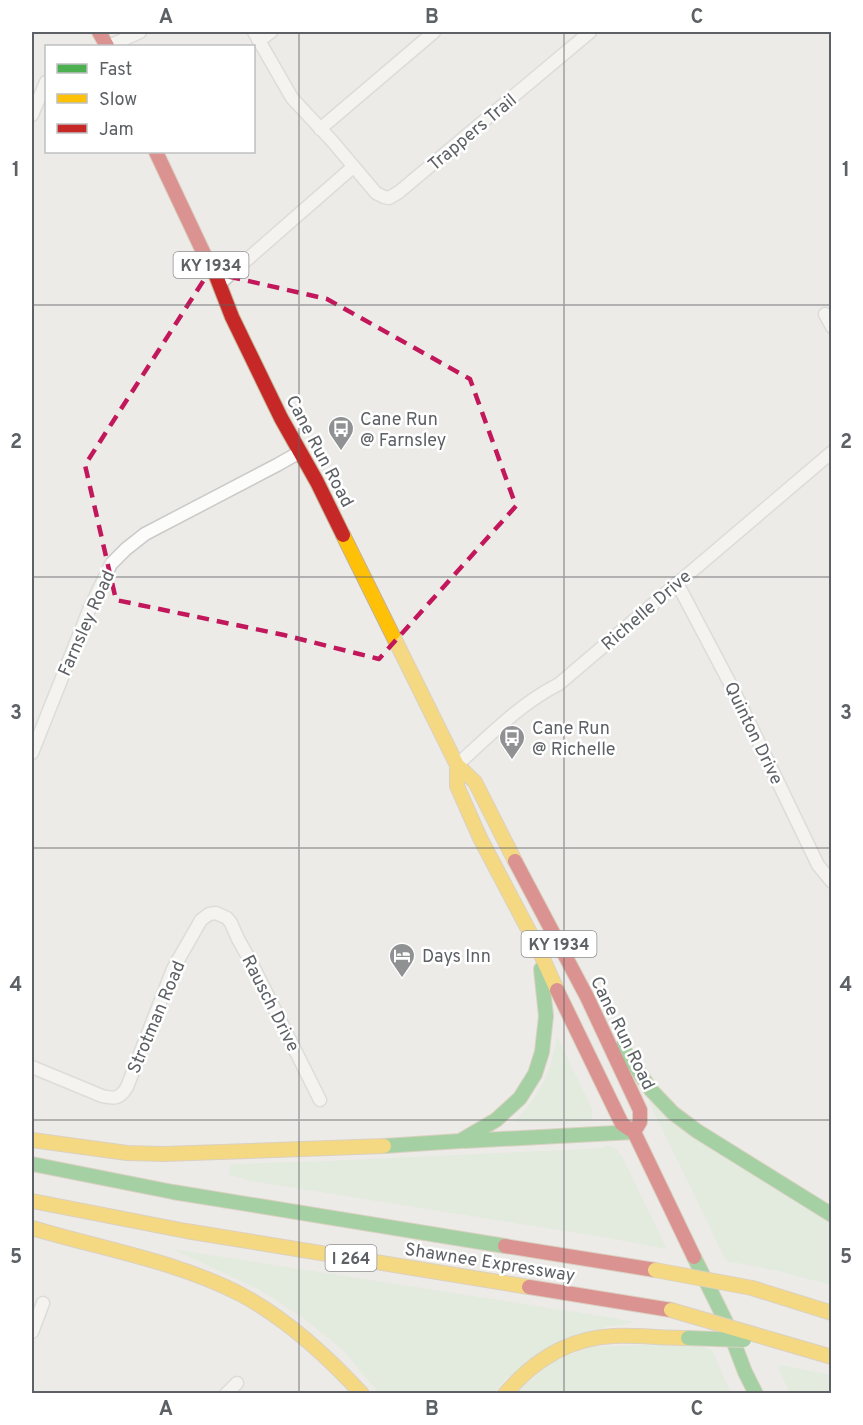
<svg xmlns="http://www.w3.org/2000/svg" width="863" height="1425" viewBox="0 0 863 1425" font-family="Overpass,sans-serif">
	<rect width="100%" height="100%" fill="#edebe7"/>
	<path fill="#d8e8d3" d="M557,1036L592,1109V1120L575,1122H514C540,1094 551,1074 557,1036Z
		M648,1100L831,1223V1285L778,1271L726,1261Z
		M606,1145L615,1148L623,1158L667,1249L608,1238L251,1181L229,1175L230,1167L229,1165L234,1164L326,1161L604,1148Z
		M172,1249L614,1318L633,1322L624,1325L608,1326L506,1378L494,1393H379L343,1350L303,1318L260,1290Z
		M689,1343L712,1350L731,1393L515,1394L553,1361L591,1347Z
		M781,1365L831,1375V1393H790L778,1368Z"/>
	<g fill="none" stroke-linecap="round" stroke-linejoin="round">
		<defs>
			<path id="street" d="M254,32L292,98L333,142L376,193L384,197L389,198L399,192L590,32
				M260,40L271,32
				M109,46L140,32
				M32,115L46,82
				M320,129L434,32
				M219,284L353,167
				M825,314L832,327
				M677,583L734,691L818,865L832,882
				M32,753L89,610L111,564L126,549L145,534L277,465L300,452
				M457,765C489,736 521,703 559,684L832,452
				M32,1067L102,1096C114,1099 120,1099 127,1087L173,969L201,920L209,914L216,913L227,918L231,923L238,939L251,962L320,1100
				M32,1332L43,1303
				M226,1394L237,1383"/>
			<path id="fast" d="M622,1047L651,1090L673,1113L697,1131L832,1215
				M464,1141L634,1132
				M384,1146L460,1141L496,1120L520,1098L535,1074L542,1052L546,1016L541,969
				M32,1164L173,1192L505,1246
				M694,1257L726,1322L745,1372L756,1394"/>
			<path id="slow" d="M343,535L457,765L475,782L515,861
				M457,765V786L480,838L538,948L557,990
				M32,1140L127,1153L164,1154L384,1146
				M32,1201L186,1231L529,1287
				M32,1228C102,1249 177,1261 242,1295C288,1320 327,1356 362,1394
				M752,1288L832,1313
				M777,1341L832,1357
				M505,1394C533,1361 569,1338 613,1336C638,1335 663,1338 688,1338"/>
			<path id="jam" d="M99,32L107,46
				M156,152L205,256L213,268L232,317L281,418L317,482L343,535
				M515,861L587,997L640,1110V1122L634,1132
				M557,990L622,1124L634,1132L694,1257
				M505,1246L655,1270
				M529,1287L671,1310"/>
		</defs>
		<use href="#street" stroke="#c9cac9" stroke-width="15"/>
		<use href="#fast" stroke="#c4b194" stroke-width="16"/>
		<use href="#slow" stroke="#c4b194" stroke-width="16"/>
		<use href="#jam" stroke="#c4b194" stroke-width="16"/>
		<use href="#street" stroke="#fcfcfb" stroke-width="12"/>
		<use href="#fast" stroke="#4caf50" stroke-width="14"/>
		<use href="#slow" stroke="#ffc107" stroke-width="14"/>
		<use href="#jam" stroke="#c62828" stroke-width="14"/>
		<defs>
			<path id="fast-bridge" d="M688,1338L744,1340"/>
			<path id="slow-bridge" d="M655,1270L752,1288
				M671,1310L777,1341"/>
		</defs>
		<use href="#fast-bridge" stroke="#c4b194" stroke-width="16" stroke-linecap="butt"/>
		<use href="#slow-bridge" stroke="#c4b194" stroke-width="16" stroke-linecap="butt"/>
		<use href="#fast-bridge" stroke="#4caf50" stroke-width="14"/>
		<use href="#slow-bridge" stroke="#ffc107" stroke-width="14"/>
	</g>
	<path d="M0 0H863V1425H0ZM209,272L327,299L470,379L516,506L379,659L284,635L116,600L85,465Z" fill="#edebe7" fill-opacity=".55" fill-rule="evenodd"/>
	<path fill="none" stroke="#c2185b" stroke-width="4.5" stroke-dasharray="12 8" stroke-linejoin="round" d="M209,272L327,299L470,379L516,506L379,659L284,635L116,600L85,465Z"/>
	<path fill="none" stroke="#5d6165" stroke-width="1.5" stroke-opacity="0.55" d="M299,32V1394M564,32V1394M32,305H832M32,577H832M32,848H832M32,1120H832"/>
	<defs>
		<symbol id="bus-pin" viewBox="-11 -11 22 30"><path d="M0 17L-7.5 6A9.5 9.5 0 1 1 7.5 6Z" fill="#8f9192" stroke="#fff"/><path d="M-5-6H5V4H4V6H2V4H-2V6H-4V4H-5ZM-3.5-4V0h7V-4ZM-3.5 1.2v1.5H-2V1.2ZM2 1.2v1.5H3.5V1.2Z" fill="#fff"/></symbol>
		<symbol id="hotel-pin" viewBox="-11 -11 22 30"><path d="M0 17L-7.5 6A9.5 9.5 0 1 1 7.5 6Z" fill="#8f9192" stroke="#fff"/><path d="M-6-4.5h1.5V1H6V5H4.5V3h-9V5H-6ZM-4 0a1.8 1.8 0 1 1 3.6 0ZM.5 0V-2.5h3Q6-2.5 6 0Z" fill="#fff"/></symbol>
	</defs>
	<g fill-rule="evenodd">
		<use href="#bus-pin" x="326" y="414" width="30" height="40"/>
		<use href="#bus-pin" x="497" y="723" width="30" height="40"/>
		<use href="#hotel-pin" x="387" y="941" width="30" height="40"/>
	</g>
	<g text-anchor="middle" stroke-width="5" stroke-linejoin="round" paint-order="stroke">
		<g fill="#fff" stroke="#8e9093" stroke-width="1.5">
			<rect x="173.5" y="252" width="75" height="26" rx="4.5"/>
			<rect x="521.5" y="931" width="75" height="26" rx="4.5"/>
			<rect x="325.5" y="1245" width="51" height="26" rx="4.5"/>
		</g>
		<g font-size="16" font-weight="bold" fill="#5d6165">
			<text x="211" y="271">KY 1934</text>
			<text x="559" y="950">KY 1934</text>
			<text x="351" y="1264">I 264</text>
		</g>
		<g font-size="18" fill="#5d6165" stroke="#fff">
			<text transform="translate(472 132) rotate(-40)" y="6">Trappers Trail</text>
			<text transform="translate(320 451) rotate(62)" y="6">Cane Run Road</text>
			<text transform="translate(646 610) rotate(-41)" y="6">Richelle Drive</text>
			<text transform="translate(86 623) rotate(-66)" y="6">Farnsley Road</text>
			<text transform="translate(754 733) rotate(64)" y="6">Quinton Drive</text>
			<text transform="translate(271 1003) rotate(63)" y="6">Rausch Drive</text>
			<text transform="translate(156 1017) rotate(-67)" y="6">Strotman Road</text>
			<text transform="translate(623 1033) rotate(64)" y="6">Cane Run Road</text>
			<text transform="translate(490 1262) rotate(9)" y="6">Shawnee Expressway</text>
		</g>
		<g font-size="18" fill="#5d6165" stroke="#fff" text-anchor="start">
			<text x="360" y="425">Cane Run<tspan x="360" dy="21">@ Farnsley</tspan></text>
			<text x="532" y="734">Cane Run<tspan x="532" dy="21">@ Richelle</tspan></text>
			<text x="422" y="962">Days Inn</text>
		</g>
	</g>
	<rect width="863" height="1425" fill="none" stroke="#ffffff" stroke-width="66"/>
	<rect x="45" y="45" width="210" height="108" fill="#ffffff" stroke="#bec0c1" stroke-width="1.5"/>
	<rect x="57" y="64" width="30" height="9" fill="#4caf50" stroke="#bec0c1" stroke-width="1.5"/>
	<text x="99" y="75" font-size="18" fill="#5d6165">Fast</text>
	<rect x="57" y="94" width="30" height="9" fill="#ffc107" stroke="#bec0c1" stroke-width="1.5"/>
	<text x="99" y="105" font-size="18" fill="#5d6165">Slow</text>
	<rect x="57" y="124" width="30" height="9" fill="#c62828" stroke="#bec0c1" stroke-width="1.5"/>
	<text x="99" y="135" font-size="18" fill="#5d6165">Jam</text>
	<rect x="33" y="33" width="797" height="1359" fill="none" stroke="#5d6165" stroke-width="2"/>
	<g font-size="20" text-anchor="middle" font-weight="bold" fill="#5d6165">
		<text x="166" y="23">A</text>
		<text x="432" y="23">B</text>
		<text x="697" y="23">C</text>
		<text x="16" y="176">1</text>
		<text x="846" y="176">1</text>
		<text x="16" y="448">2</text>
		<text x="846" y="448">2</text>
		<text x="16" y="719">3</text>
		<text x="846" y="719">3</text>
		<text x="16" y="991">4</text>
		<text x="846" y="991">4</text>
		<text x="16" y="1263">5</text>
		<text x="846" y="1263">5</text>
		<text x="166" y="1415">A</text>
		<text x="432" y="1415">B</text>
		<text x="697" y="1415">C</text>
	</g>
</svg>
